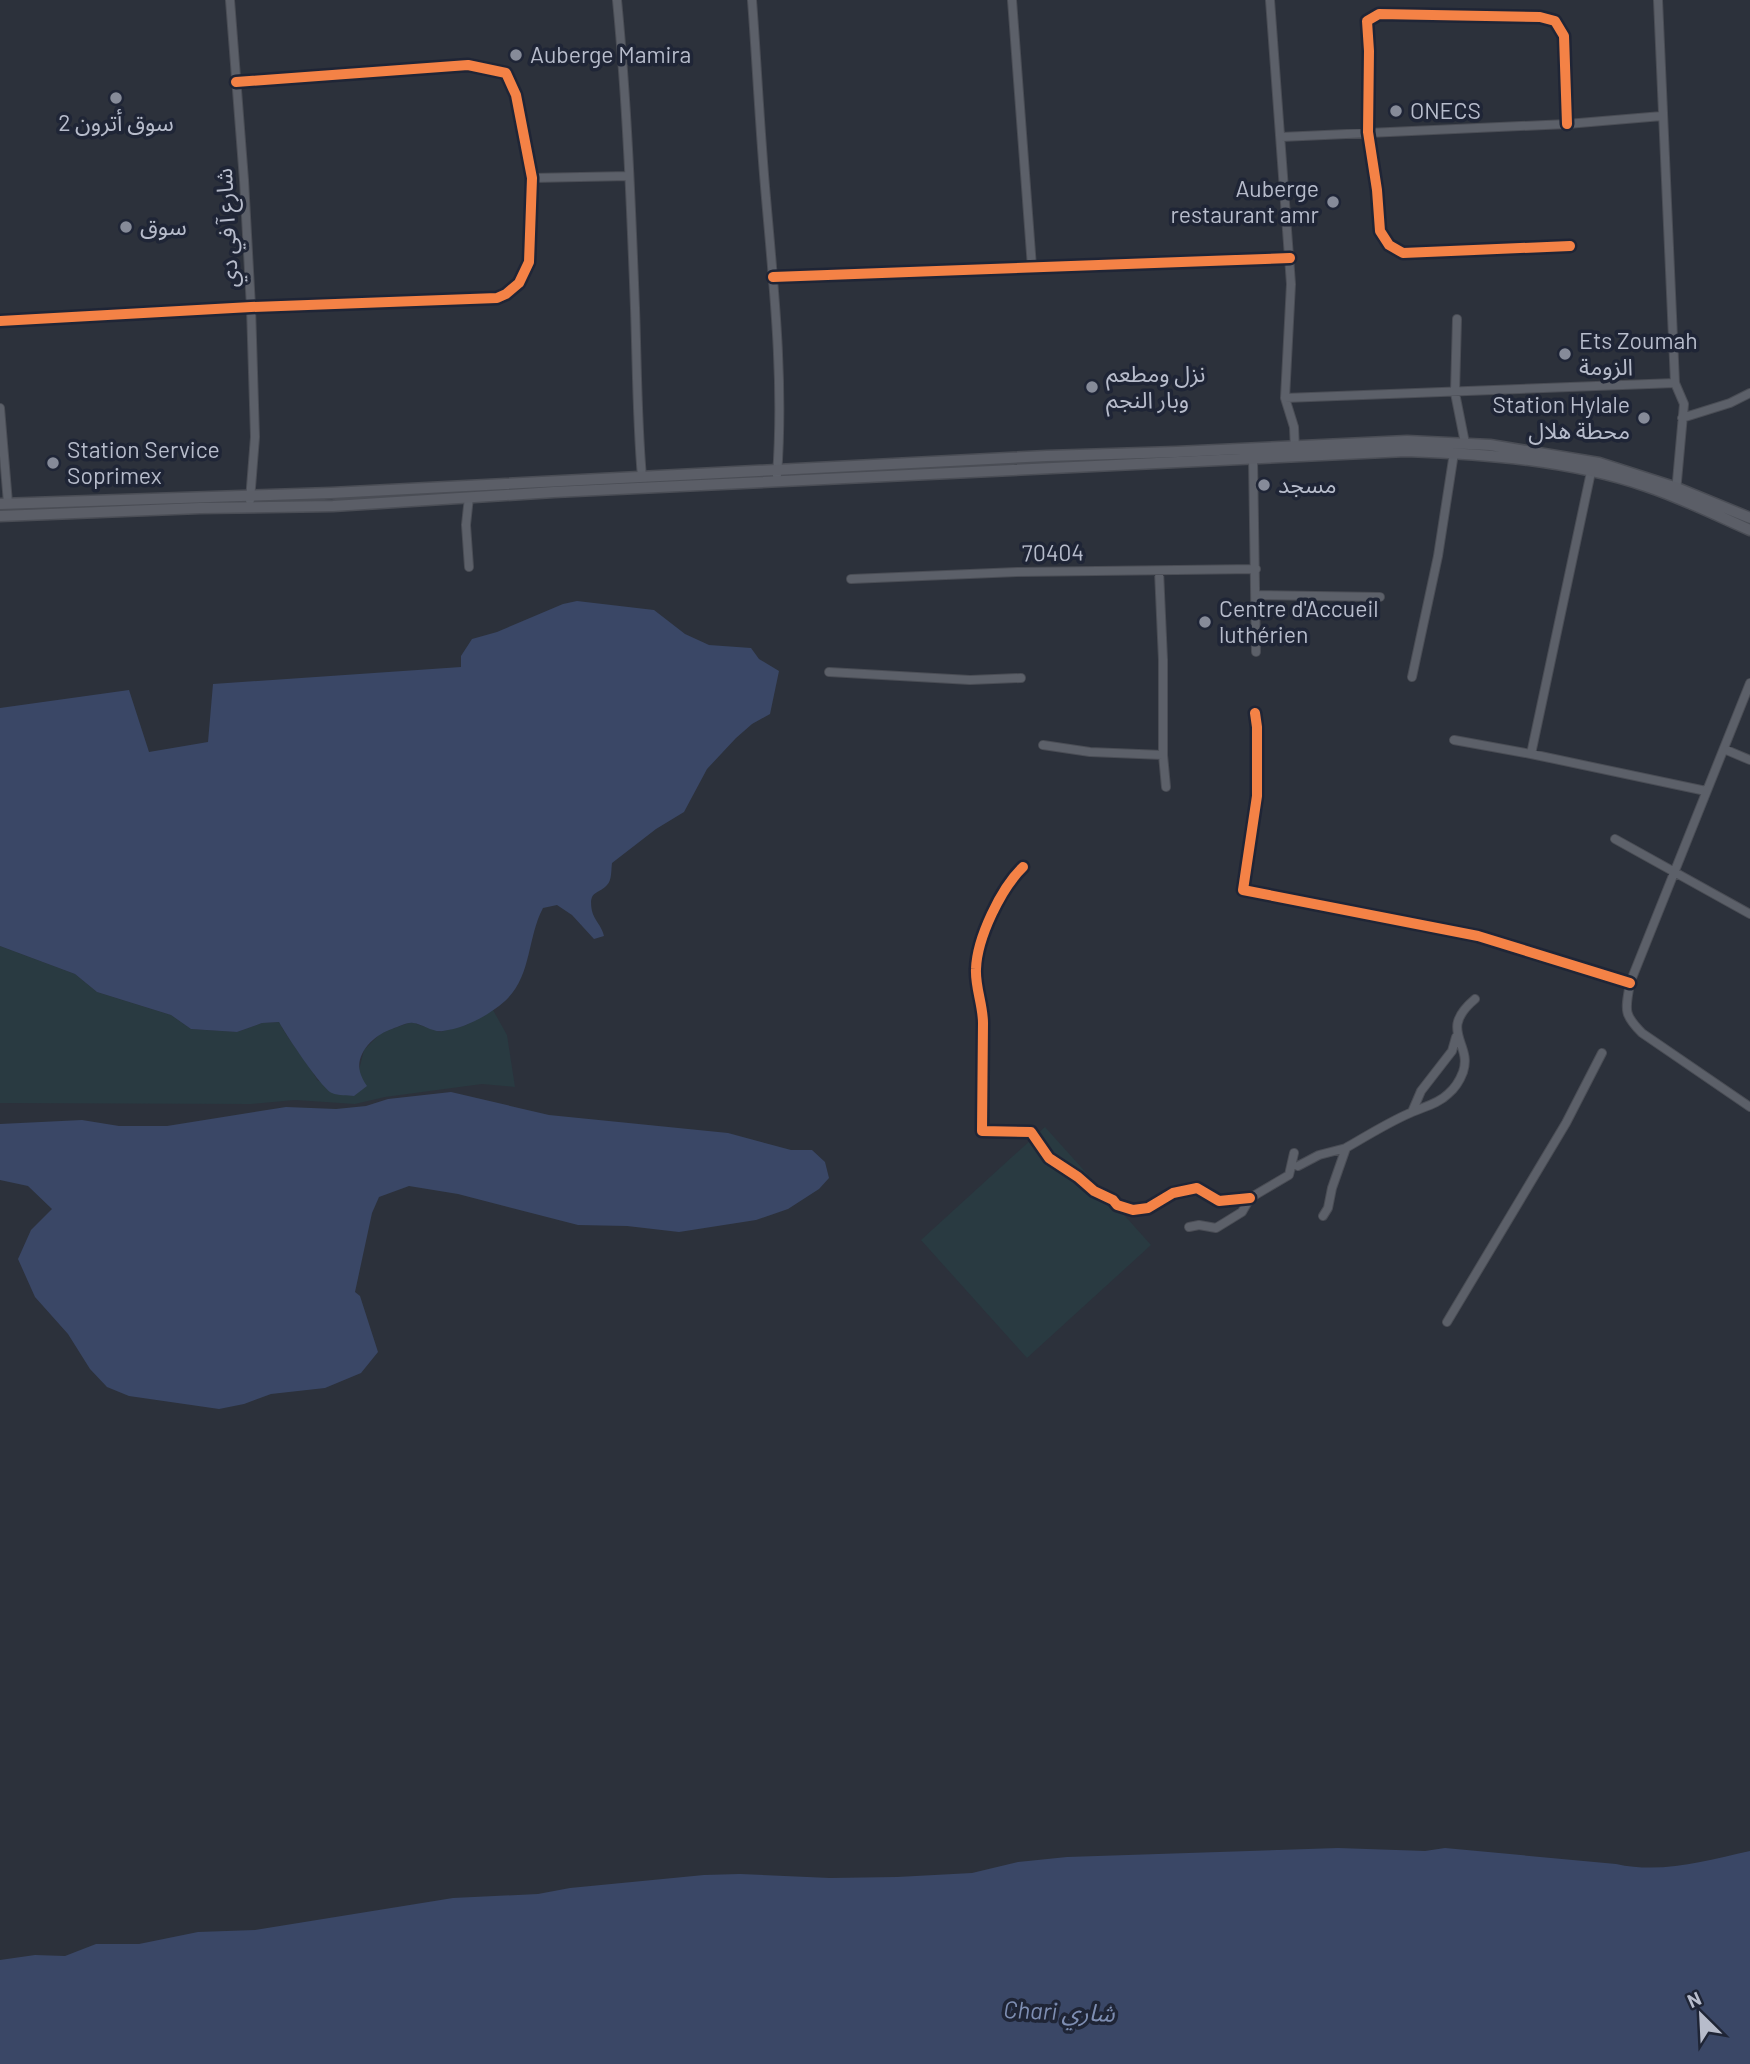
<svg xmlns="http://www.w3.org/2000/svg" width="1750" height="2064" viewBox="0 0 1750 2064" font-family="Barlow,'Noto Sans Arabic',sans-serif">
	<rect width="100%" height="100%" fill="#2c313b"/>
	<path fill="#293a41" d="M0,946L75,974L97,992L171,1015L191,1029L237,1032L262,1023L279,1022C290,1043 306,1060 318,1081L359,1070L364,1050L381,1033L411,1022L440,1032L466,1025L493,1010L507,1035L515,1087L482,1084L385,1097L355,1104L295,1100L251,1104L0,1103Z
		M1045,1127L1151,1245L1027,1358L921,1240Z"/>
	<path fill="#3a4766" d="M577,601L654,610L685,634L709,645L751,648L759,659L779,671L770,714L752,724L736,738L707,769L684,812L656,829L612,863C611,870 612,880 607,885C598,895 588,890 592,911C594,920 602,926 604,936L594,939L572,915L557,905L543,908C527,938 532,976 505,1001C488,1016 465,1028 443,1031C433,1033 423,1024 413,1023C407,1022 398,1027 392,1029C376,1034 355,1052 360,1072C361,1076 364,1082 367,1086L354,1096C348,1095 338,1096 332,1093C322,1089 286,1035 279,1022L262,1023L237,1032L191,1029L171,1015L97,992L75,974L0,946V708L129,690L149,752L208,742L213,684L461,667V656L472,639L497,632L563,604Z
		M451,1092L549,1115L728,1133L791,1150H812L825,1162L829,1178L819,1189L788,1209L756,1220L679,1232L627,1226L578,1225L458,1194L409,1186L379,1197L372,1213L355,1292L360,1296L378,1352L361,1373L325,1388L271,1394L244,1404L219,1409L129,1396L107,1387L90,1369L68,1334L35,1297L18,1259L31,1230L52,1209L28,1186L0,1180V1124L82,1120L119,1126H167L286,1107L336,1109L366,1106L388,1099Z
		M1338,1848L1425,1851L1445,1848L1616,1864C1662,1874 1705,1861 1750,1851V2064H0V1960L35,1955L65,1956L96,1944H139L198,1932L255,1930L453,1898L538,1894L570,1888L704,1875L740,1874L830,1878L897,1877L972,1873L1018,1862L1067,1857Z"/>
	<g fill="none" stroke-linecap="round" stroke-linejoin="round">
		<defs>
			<path id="street" d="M230,0L244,180L251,307L255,437L250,500
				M617,0C627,102 631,205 635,308C637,364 637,421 642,477
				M752,0C757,66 760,132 766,198C774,289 784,383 777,475
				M1012,0L1032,267
				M1270,0L1291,284L1285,398L1294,427L1295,450
				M1658,0L1675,383L1684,404L1676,492
				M1567,124L1564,36L1555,21L1540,17L1379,14L1367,21L1369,51L1368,132L1377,190L1380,231L1389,245L1403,253L1570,246
				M1281,137L1567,124L1662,116
				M532,178L629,176
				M773,277L1290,258
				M1457,319L1455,393L1465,443
				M0,321L251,307L497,298L506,294L519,283L529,262L532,178L516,95L506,73L468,65L236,82
				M1285,398L1675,383
				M0,408L8,503
				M1682,418L1730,403L1750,393
				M1253,458L1256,652
				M469,497L466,525L469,567
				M1159,571L1163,660V755L1166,787
				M851,579L1017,572L1256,569
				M1256,595L1380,597
				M829,672L970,680L1021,678
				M1412,677L1438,556L1454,453
				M1750,683L1630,983C1626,1009 1622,1013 1642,1033L1750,1107
				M1255,713L1257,727V796L1243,890L1478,936L1630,983
				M1454,740L1531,754L1706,791
				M1043,745L1090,752L1163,755
				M1724,749L1750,760
				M1531,754L1591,472
				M1615,839L1750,914
				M1023,867C1001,888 977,938 976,969C975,987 983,1005 983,1023C983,1059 982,1095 982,1131L1031,1132L1049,1158L1078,1177L1094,1191L1113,1200L1117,1205L1133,1210L1148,1208L1173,1193L1197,1188L1219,1201L1250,1198
				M1412,1112L1421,1091L1452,1051L1456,1037
				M1344,1149C1365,1137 1387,1123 1410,1113C1423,1107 1438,1104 1448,1094C1454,1089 1460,1080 1463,1072C1473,1043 1437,1031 1475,999
				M1298,1166L1319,1155L1346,1148L1332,1188L1328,1208L1323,1216
				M1189,1227L1199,1225L1216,1228L1242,1212L1250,1198L1289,1175L1294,1153
				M1447,1322L1566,1123L1602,1053"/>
			<path id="secondary" d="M0,504L331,493L1047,456L1176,452L1407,441L1490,445L1599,463L1677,488L1750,518
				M0,516L200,508L333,506L554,492L1406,451C1487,454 1569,460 1646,486C1682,498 1716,515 1750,530"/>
		</defs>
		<use href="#street" stroke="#4a4d55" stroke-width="10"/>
		<use href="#secondary" stroke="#4a4d55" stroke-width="13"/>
		<use href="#street" stroke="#5c6069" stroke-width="8"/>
		<use href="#secondary" stroke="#5b5e67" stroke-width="10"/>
		<defs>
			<path id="cycleway" d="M1567,124L1564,36L1555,21L1540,17L1379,14L1367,21L1369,51L1368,132L1377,190L1380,231L1389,245L1403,253L1570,246
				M773,277L1290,258
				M0,321L251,307L497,298L506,294L519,283L529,262L532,178L516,95L506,73L468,65L236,82
				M1255,713L1257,727V796L1243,890L1478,936L1630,983
				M1023,867C1001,888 977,938 976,969C975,987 983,1005 983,1023C983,1059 982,1095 982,1131L1031,1132L1049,1158L1078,1177L1094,1191L1113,1200L1117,1205L1133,1210L1148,1208L1173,1193L1197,1188L1219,1201L1250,1198"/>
		</defs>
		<use href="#cycleway" stroke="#1f2536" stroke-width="15"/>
		<use href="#cycleway" stroke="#f48246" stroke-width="10"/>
	</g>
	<g fill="#868b99" stroke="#1f2536" stroke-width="2.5">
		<circle cx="516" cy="55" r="7"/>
		<circle cx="116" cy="98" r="7"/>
		<circle cx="1396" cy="111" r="7"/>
		<circle cx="1333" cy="202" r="7"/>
		<circle cx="126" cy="227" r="7"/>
		<circle cx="1565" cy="354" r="7"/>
		<circle cx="1092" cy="387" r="7"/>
		<circle cx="1644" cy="418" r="7"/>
		<circle cx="53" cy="463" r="7"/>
		<circle cx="1264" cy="485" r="7"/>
		<circle cx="1205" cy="622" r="7"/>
	</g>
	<g text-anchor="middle" stroke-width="7" stroke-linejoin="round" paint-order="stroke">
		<g font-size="23" fill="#b7bccb" stroke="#1f2536" text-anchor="start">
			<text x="530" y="63">Auberge Mamira</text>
			<text x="1410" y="119">ONECS</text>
			<text x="116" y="131" text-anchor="middle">سوق أترون 2</text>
			<text x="1319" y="197" text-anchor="end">Auberge<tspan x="1319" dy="26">restaurant amr</tspan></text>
			<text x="140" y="235">سوق</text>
			<text x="1579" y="349">Ets Zoumah<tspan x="1579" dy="26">الزومة</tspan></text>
			<text x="1106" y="382">نزل ومطعم<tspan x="1106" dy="26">وبار النجم</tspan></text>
			<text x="1630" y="413" text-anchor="end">Station Hylale<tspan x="1630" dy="26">محطة هلال</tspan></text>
			<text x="67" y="458">Station Service<tspan x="67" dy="26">Soprimex</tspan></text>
			<text x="1278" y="493">مسجد</text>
			<text x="1219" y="617">Centre d'Accueil<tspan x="1219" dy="26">luthérien</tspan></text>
		</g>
		<g font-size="23" fill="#b7bccb" stroke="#1f2536">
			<text transform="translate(227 228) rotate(-93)" y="8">شارع آ في دي</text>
			<text transform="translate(1053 553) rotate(-1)" y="8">70404</text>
		</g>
		<g font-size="24" font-style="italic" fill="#7e8eb2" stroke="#1f2536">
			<text transform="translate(1059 2012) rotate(2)" y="8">Chari شاري</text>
		</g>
	</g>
	<g transform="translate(1701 2015) rotate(336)" stroke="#1f2536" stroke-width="5" paint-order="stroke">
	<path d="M0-5L12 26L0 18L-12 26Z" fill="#b7bccb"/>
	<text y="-10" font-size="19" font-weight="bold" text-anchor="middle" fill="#b7bccb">N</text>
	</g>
</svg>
